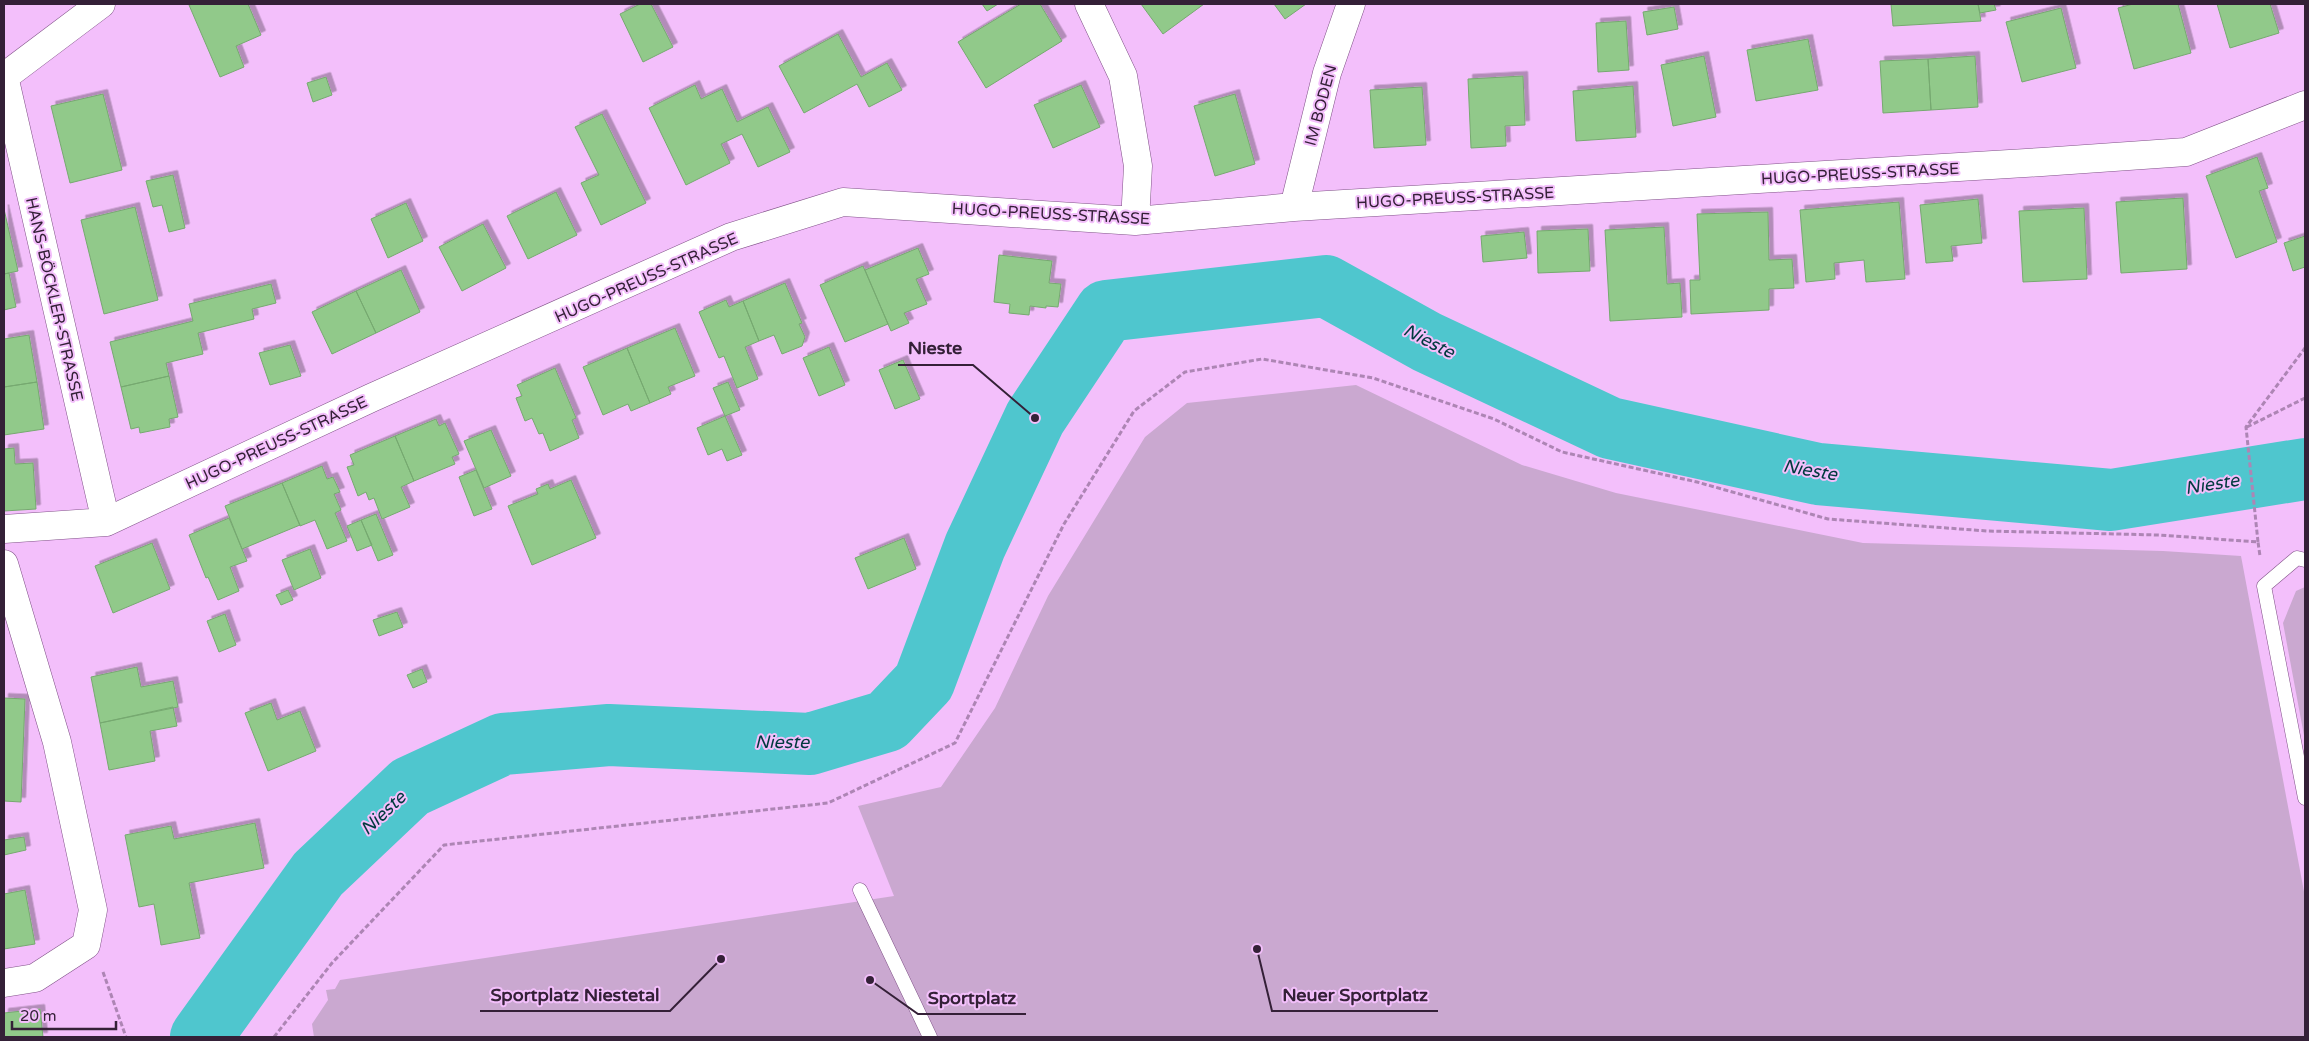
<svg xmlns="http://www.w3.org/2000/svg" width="2309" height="1041" viewBox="0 0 2309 1041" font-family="'Varela Round',sans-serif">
	<defs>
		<filter id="shadow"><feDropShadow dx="4.5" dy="-4.5" stdDeviation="0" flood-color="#0004"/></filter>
	</defs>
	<rect width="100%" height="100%" fill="#f3bffb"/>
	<path fill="#caa8d0" d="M1356,385L1522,465L1616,493L1863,543L2163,551L2241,556L2305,897V1037H314L312,1024L328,1000L326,990L335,989L340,980L894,896L858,806L941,787L995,708L1048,596L1145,437L1187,403Z
		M2305,587V741L2283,623L2296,591Z"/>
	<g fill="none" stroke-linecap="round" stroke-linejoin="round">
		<path stroke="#4fc6ce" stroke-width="62" d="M201,1037L318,874L410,787L503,744L609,735L810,744L887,721L924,682L975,546L1035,418L1106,311L1326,286L1427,342L1610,428L1818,474L2111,500L2305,469"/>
	</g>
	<path fill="#91c98a" stroke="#76a970" filter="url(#shadow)" d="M193,4H248L261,35L236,46L244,67L220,77L189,5Z
		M640,4H651L673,47L643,62L620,14Z
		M982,4H998L987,11Z
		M1021,4H1040L1062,41L986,88L958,42Z
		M1141,4H1204L1163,34Z
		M1274,4H1306L1285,19Z
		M1891,4H1978L1981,21L1893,26Z
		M1978,4H1994L1996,10L1980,13Z
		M2133,4H2178L2191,53L2134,69L2118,8Z
		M2217,4H2270L2279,33L2230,48Z
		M1674,7L1678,29L1647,35L1643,12Z
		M2061,8L2076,68L2022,82L2006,22Z
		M1626,21L1629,70L1598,72L1596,23Z
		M838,34L861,77L887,63L902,90L869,107L857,84L804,113L779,66Z
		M1808,39L1818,90L1756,101L1747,50Z
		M1704,56L1716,117L1673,126L1661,65Z
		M1975,56L1978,107L1931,110L1928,59Z
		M1928,59L1931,110L1883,113L1880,61Z
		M1523,76L1525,125L1505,126L1506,146L1471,148L1468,79Z
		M326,77L332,95L313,102L307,83Z
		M695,85L701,99L722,89L737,122L768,107L790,152L758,167L742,134L721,144L730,163L686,185L649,108Z
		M1081,85L1100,127L1053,148L1034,105Z
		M1633,86L1636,137L1576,141L1573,91Z
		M1422,87L1426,145L1374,148L1370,90Z
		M103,94L122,170L70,183L51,106Z
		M1235,94L1255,164L1215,176L1194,106Z
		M602,114L646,203L601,225L581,183L599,175L575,127Z
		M2257,157L2268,188L2259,191L2277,242L2236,258L2206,176Z
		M173,175L185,228L169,232L162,205L153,207L146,181Z
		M556,192L577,235L528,259L507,216Z
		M2183,198L2187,269L2121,273L2116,202Z
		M1978,199L1982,243L1951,246L1953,261L1926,263L1920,205Z
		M1899,202L1905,279L1866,282L1864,260L1834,263L1835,279L1806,282L1800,210Z
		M406,203L423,241L388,258L371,219Z
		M135,207L158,300L104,314L81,220Z
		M2084,208L2087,279L2023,282L2019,211Z
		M4,209L18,271L4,274Z
		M1768,212L1769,260L1792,259L1794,288L1769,289V310L1691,314L1690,280H1700L1697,214Z
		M483,224L506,268L462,291L439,247Z
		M1664,227L1667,284L1680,283L1682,317L1610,321L1605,230Z
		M1588,229L1590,271L1538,273L1537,231Z
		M1524,232L1527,258L1483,262L1481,236Z
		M2305,236V267L2293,271L2284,243Z
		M918,248L929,274L916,279L927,304L904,313L909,323L891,331L865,270Z
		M999,255L1052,261L1049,283L1061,284L1058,307L1046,306V308L1030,306L1029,315L1009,313L1010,304L994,302Z
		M863,266L888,324L845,342L820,285Z
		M401,270L420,312L376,333L356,291Z
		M9,273L16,307L4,310V274Z
		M785,283L802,323L799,324L805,337L802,346L782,354L774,335L759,341L743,301Z
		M271,284L276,303L252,309L254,319L198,333L203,354L166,363L169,376L121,387L110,342L193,321L189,304Z
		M356,291L376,333L332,354L312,312Z
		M726,300L729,307L743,301L759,341L745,347L758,379L737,388L724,356L719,358L699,312Z
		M675,328L695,376L668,387L671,394L650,403L627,348Z
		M29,335L37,382L4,387V339Z
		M290,345L301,376L270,385L259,353Z
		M829,347L845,385L819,396L803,358Z
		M627,348L650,403L631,411L628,404L603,415L583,367Z
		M903,360L920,399L895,409L879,370Z
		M555,368L576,418L572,420L579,438L550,451L543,433L539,434L532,418L525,421L516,398L522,396L517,385Z
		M169,376L178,417L169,419L170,427L140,433L139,427L131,429L121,387Z
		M37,382L44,429L4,435V387Z
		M728,382L740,410L725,416L713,388Z
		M725,416L742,455L727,461L722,449L708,455L697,428Z
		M436,419L439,426L445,423L459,454L452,457L455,464L414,481L395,436Z
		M491,430L511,476L484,488L464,441Z
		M395,436L414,481L401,487L410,507L382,519L374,498L369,500L366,492L358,496L347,467L354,465L350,455Z
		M14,448L15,464L33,463L36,509L4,511V449Z
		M322,466L327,479L333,477L340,492L334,494L341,510L335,513L347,541L327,549L315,520L300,526L282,483Z
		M476,470L492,509L474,516L459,477Z
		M571,480L596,538L532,565L508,506L538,494L536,489L548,484L550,489Z
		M282,483L300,525L242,549L225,506Z
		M376,514L393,555L378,561L361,520Z
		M229,518L247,561L230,567L239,591L218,600L208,577L206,578L189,535Z
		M361,520L372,545L357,551L347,526Z
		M904,538L916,569L868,589L855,558Z
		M152,543L170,589L113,613L95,566Z
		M310,549L321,578L294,590L282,560Z
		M288,590L293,600L281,605L276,595Z
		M397,612L403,627L379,636L373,620Z
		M225,614L236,645L219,652L207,621Z
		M137,667L141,687L173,681L178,707L100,723L91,677Z
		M422,669L427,682L413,688L407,675Z
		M4,698L25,699L21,802L4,801Z
		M271,703L277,720L300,711L316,751L268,771L245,713Z
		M173,707L177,726L150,731L155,761L109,770L100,723Z
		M255,823L264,868L189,883L200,938L161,945L154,904L139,907L125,835L171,826L174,839Z
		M24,837L26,850L4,855V840Z
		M25,890L35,944L4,949V894Z
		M40,1009L43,1037H4V1013Z"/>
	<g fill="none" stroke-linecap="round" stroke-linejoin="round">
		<defs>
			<path id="service" d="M2305,560L2297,558L2264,586L2305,798
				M860,890L930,1037"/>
			<path id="minor" d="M1089,4L1123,76L1138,166L1135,221
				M4,76L106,522
				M4,77L101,4
				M1294,207L1327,73L1351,4
				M4,529L106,522L371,398L731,237L843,202L1135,221L1294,207L2042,162L2186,152L2305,105
				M4,564L57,742L93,910L86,945L35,978L4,983"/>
		</defs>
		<use href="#service" stroke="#805288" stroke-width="15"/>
		<use href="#minor" stroke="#805288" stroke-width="29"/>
		<path stroke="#ad85b4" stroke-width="3" stroke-dasharray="5 2.5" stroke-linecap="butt" d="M2247,427L2305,398
			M2258,542L2246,427L2305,348
			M103,972L126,1037
			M274,1037L332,963L444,845L828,803L955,743L1064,524L1134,411L1185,372L1262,359L1373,378L1494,419L1562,452L1697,482L1828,519L1987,531L2159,535L2258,542L2260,556"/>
		<use href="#service" stroke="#fff" stroke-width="14"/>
		<use href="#minor" stroke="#fff" stroke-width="28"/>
	</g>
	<g text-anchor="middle" stroke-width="4" stroke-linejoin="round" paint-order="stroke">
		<g font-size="16" fill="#342037" stroke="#f3bffb">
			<text transform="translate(1320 105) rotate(-75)" y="6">IM BODEN</text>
			<text transform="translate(1860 173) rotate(-3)" y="6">HUGO-PREUSS-STRASSE</text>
			<text transform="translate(1455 197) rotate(-3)" y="6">HUGO-PREUSS-STRASSE</text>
			<text transform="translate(1051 213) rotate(3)" y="6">HUGO-PREUSS-STRASSE</text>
			<text transform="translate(646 277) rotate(-24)" y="6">HUGO-PREUSS-STRASSE</text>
			<text transform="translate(55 299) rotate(77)" y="6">HANS-BÖCKLER-STRASSE</text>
			<text transform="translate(276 442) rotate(-25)" y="6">HUGO-PREUSS-STRASSE</text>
		</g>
		<g font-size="18" font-style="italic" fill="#003a3e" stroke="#f3bffb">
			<text transform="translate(1429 341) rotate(27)" y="6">Nieste</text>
			<text transform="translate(1810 470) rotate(10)" y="6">Nieste</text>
			<text transform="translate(2212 484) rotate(-9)" y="6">Nieste</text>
			<text x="782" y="748">Nieste</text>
			<text transform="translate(383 813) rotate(-43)" y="6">Nieste</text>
		</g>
	</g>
	<path fill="none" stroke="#342037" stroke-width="2" d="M1035 418L973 365H898M1257 949L1272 1011H1438M721 959L670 1011H480M870 980L918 1014H1026"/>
	<g fill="#342037" stroke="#f3bffb" stroke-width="2">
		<circle cx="1035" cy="418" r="5"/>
		<circle cx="1257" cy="949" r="5"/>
		<circle cx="721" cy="959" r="5"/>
		<circle cx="870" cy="980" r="5"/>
	</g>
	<g font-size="18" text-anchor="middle" font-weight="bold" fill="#342037" stroke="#f3bffb" stroke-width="4" stroke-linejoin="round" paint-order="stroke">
		<text x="935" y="354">Nieste</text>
		<text x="1355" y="1001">Neuer Sportplatz</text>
		<text x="575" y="1001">Sportplatz Niestetal</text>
		<text x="972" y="1004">Sportplatz</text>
	</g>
	<rect width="2309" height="1041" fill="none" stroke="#342037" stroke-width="10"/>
	<path d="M12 1021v8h104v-8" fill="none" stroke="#342037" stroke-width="2.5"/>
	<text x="20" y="1021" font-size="15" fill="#342037" stroke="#f3bffb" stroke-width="4" paint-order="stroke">20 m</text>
</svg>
